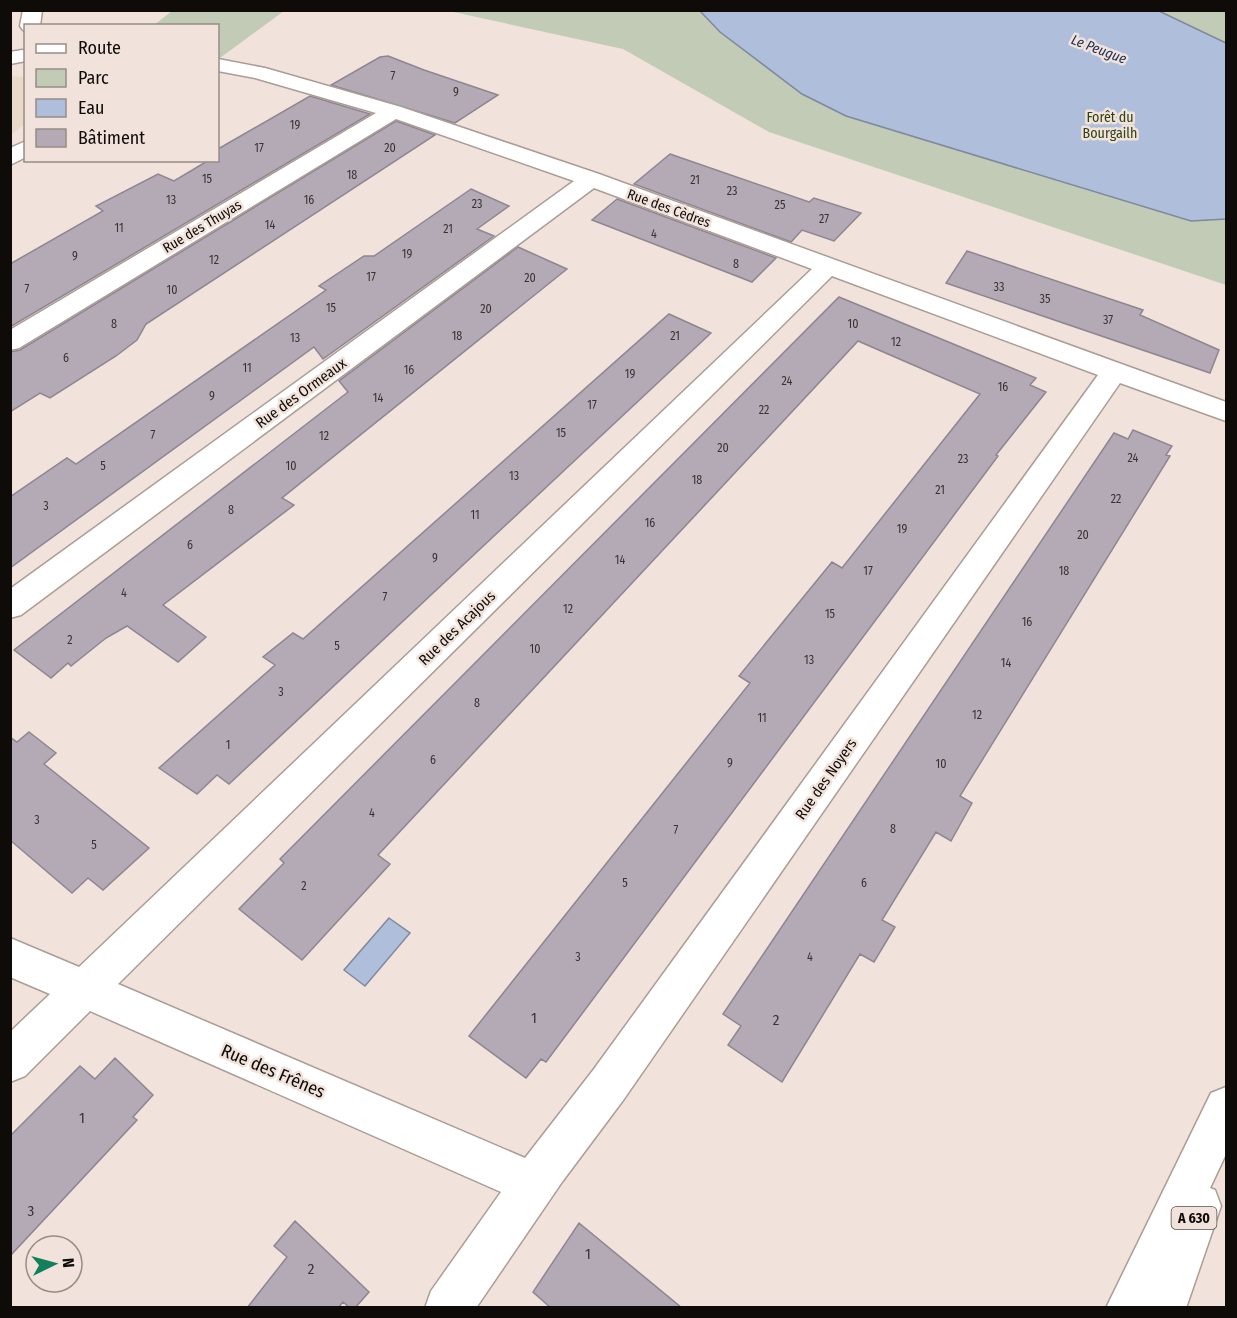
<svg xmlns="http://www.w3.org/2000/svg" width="1237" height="1318" viewBox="0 0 1237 1318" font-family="'Fira Sans Condensed',sans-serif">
	<rect width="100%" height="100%" fill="#f1e3db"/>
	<path fill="#ead9c8" d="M10,76L26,77L25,124L11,135Z"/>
	<path fill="#c1cbb5" d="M172,11V10L284,11L220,58L218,57V26L154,25Z
		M449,11H1226V285L769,132L623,49Z"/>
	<path fill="#afbedb" stroke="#7f889c" stroke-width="1.5" d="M700,11H1159L1226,43V219L1191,221L846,116L802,94L720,32Z
		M389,918L410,933L365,986L344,970Z"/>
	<path fill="#b3aab5" stroke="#8e8590" stroke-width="1.5" d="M388,56L424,70L498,95L455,123L331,85L380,57Z
		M310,96L370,114L10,327V264L103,211L96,206L158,174L174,181L209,160H218V149Z
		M396,121L435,135L146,324L137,340L116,356L50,398L40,393L10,412V352L20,350Z
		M670,154L809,202L814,198L861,213L834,241L802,230L791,242L634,184Z
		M471,189L509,206L477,229L494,236L323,359L314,347L10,568V497L67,458L76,464L326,290L319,286L364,256H374Z
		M617,199L776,258L752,282L592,220Z
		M518,247L567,269L282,498L294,505L163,605L206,637L178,662L127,626L106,638L71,666L68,663L51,678L14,650L348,392L339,381Z
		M967,251L1143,310L1140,315L1219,350L1210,373L946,283Z
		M839,297L1036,378L1030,385L1046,392L996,455L998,456L546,1062L541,1059L526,1078L469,1036L750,683L739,676L832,562L842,568L980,394L858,341L378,855L390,864L302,960L239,909L284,863L280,859Z
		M669,314L711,333L229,784L217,775L197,794L159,768L275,665L263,657L293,633L303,639Z
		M1133,430L1172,446L1166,455L1170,456L960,796L972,803L951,841L936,832L882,920L895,927L874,962L860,954L782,1082L728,1045L741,1026L723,1014L1114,433L1128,439Z
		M29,732L56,753L44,764L149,848L103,890L88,878L72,893L10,840V737L17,742Z
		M115,1058L153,1095L133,1117L137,1120L10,1256V1136L80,1066L95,1079Z
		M295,1221L369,1292L355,1308H350L343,1302L338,1308H247L287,1257L274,1246Z
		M579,1223L682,1308H551L533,1292Z"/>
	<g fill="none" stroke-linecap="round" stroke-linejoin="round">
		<defs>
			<path id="minor" d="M23,10H42L40,26H26V31L23,30L20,26Z
				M22,50L26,51V61L10,64V52Z
				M218,59L265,68L401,107L599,174L1226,402V421L1120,383L624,1099L562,1182L476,1308H425L431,1291L501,1192L90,1011L25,1076L10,1082V1032L50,994L10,977V938L79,967L812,269L594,188L21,615L10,618V589L574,181L396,119L19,348L10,350V330L376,113L255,78L218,71ZM832,276L1098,375L594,1069L525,1158L118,984Z
				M26,141V157L10,165V148Z"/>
			<path id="motorway" d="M1226,1087V1154L1210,1188L1215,1190L1221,1206L1186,1308H1106L1211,1093Z"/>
		</defs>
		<use href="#minor" stroke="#aa9d96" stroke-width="3"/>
		<use href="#motorway" stroke="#aa9d96" stroke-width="3"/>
		<use href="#minor" fill="#fff" fill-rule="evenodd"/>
		<use href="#motorway" fill="#fff" fill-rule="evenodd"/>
	</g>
	<g text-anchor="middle" stroke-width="5" stroke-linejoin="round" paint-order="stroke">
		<g font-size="12" fill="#383333">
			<text x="393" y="80">7</text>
			<text x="456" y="96">9</text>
			<text x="295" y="129">19</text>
			<text x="259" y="152">17</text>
			<text x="390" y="152">20</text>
			<text x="352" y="179">18</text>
			<text x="207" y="183">15</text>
			<text x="695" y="184">21</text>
			<text x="732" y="195">23</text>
			<text x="171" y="204">13</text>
			<text x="309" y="204">16</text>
			<text x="477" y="208">23</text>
			<text x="780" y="209">25</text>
			<text x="824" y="223">27</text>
			<text x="270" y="229">14</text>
			<text x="119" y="232">11</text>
			<text x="448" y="233">21</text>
			<text x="654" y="238">4</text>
			<text x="407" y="258">19</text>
			<text x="75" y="260">9</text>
			<text x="214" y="264">12</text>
			<text x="736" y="268">8</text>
			<text x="371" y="281">17</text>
			<text x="530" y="282">20</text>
			<text x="999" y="291">33</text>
			<text x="27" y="293">7</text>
			<text x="172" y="294">10</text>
			<text x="1045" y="303">35</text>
			<text x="331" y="312">15</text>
			<text x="486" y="313">20</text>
			<text x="1108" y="324">37</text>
			<text x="114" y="328">8</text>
			<text x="853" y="328">10</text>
			<text x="457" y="340">18</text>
			<text x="675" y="340">21</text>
			<text x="295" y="342">13</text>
			<text x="896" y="346">12</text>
			<text x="66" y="362">6</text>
			<text x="247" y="372">11</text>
			<text x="409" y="374">16</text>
			<text x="630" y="378">19</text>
			<text x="787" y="385">24</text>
			<text x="1003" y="391">16</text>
			<text x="212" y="400">9</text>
			<text x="378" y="402">14</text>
			<text x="592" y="409">17</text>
			<text x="764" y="414">22</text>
			<text x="561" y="437">15</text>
			<text x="153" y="439">7</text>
			<text x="324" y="440">12</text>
			<text x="723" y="452">20</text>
			<text x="1133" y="462">24</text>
			<text x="963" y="463">23</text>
			<text x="103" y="470">5</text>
			<text x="291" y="470">10</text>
			<text x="514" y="480">13</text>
			<text x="697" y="484">18</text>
			<text x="940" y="494">21</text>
			<text x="1116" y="503">22</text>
			<text x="46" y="510">3</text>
			<text x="231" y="514">8</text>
			<text x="475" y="519">11</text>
			<text x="650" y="527">16</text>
			<text x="902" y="533">19</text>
			<text x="1083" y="539">20</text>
			<text x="190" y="549">6</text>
			<text x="435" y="562">9</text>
			<text x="620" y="564">14</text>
			<text x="868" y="575">17</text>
			<text x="1064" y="575">18</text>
			<text x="124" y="597">4</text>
			<text x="385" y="601">7</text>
			<text x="568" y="613">12</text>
			<text x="830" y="618">15</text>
			<text x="1027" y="626">16</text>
			<text x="70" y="644">2</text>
			<text x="337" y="650">5</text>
			<text x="535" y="653">10</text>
			<text x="809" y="664">13</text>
			<text x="1006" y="667">14</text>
			<text x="281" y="696">3</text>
			<text x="477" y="707">8</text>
			<text x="977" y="719">12</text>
			<text x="762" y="722">11</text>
			<text x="228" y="749">1</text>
			<text x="433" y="764">6</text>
			<text x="730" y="767">9</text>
			<text x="941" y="768">10</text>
			<text x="372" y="817">4</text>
			<text x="37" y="824">3</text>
			<text x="893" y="833">8</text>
			<text x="676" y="834">7</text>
			<text x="94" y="849">5</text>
			<text x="625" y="887">5</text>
			<text x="864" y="887">6</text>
			<text x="304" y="890">2</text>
			<text x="578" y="961">3</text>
			<text x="810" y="961">4</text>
		</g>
		<g font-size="14" font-style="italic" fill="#1b2d54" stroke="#f1e3db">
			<text transform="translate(1099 49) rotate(21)" y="5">Le Peugue</text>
		</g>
		<g font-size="14" fill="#2f4112" stroke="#f1e3db">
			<text x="1110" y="122">Forêt du<tspan x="1110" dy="16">Bourgailh</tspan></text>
		</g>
		<g font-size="14" fill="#0f0b08" stroke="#f1e3db">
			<text transform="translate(669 208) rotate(20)" y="5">Rue des Cèdres</text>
			<text transform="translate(202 226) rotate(-31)" y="5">Rue des Thuyas</text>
		</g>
		<rect fill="#f1e3db" stroke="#534c47" stroke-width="1.5" x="1171.5" y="1207" width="45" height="22" rx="4.5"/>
		<g font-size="14" font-weight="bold" fill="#0f0b08">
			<text x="1194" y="1223">A 630</text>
		</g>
		<g font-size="15" fill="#0f0b08" stroke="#f1e3db">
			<text transform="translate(301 393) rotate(-36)" y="5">Rue des Ormeaux</text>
			<text transform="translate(457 628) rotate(-44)" y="5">Rue des Acajous</text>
			<text transform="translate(826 779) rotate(-55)" y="5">Rue des Noyers</text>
		</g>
		<g font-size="15" fill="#383333">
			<text x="534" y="1023">1</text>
			<text x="776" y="1025">2</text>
			<text x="82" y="1123">1</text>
			<text x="31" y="1216">3</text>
			<text x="588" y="1259">1</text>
			<text x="311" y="1274">2</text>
		</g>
		<g font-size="18" fill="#0f0b08" stroke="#f1e3db">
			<text transform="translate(273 1071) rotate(23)" y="6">Rue des Frênes</text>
		</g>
	</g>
	<rect width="1237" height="1318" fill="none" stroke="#0f0b08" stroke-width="24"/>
	<rect x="24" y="24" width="195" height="138" fill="#f1e3db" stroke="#978d87" stroke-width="1.5"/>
	<rect x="36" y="44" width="30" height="9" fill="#ffffff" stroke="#978d87" stroke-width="1.5"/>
	<text x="78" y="54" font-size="18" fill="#0f0b08">Route</text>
	<rect x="36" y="69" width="30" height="18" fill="#c1cbb5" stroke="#978d87" stroke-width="1.5"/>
	<text x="78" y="84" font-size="18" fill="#0f0b08">Parc</text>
	<rect x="36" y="99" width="30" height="18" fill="#afbedb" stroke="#978d87" stroke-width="1.5"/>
	<text x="78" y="114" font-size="18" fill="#0f0b08">Eau</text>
	<rect x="36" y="129" width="30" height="18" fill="#b3aab5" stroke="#978d87" stroke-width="1.5"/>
	<text x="78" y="144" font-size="18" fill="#0f0b08">Bâtiment</text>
	<g transform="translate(54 1264) rotate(85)"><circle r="28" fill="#f1e3db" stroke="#978d87" stroke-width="1.5"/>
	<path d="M0-4.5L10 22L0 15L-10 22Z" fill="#14805b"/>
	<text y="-9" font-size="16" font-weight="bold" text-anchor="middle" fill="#0f0b08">N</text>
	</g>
</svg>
